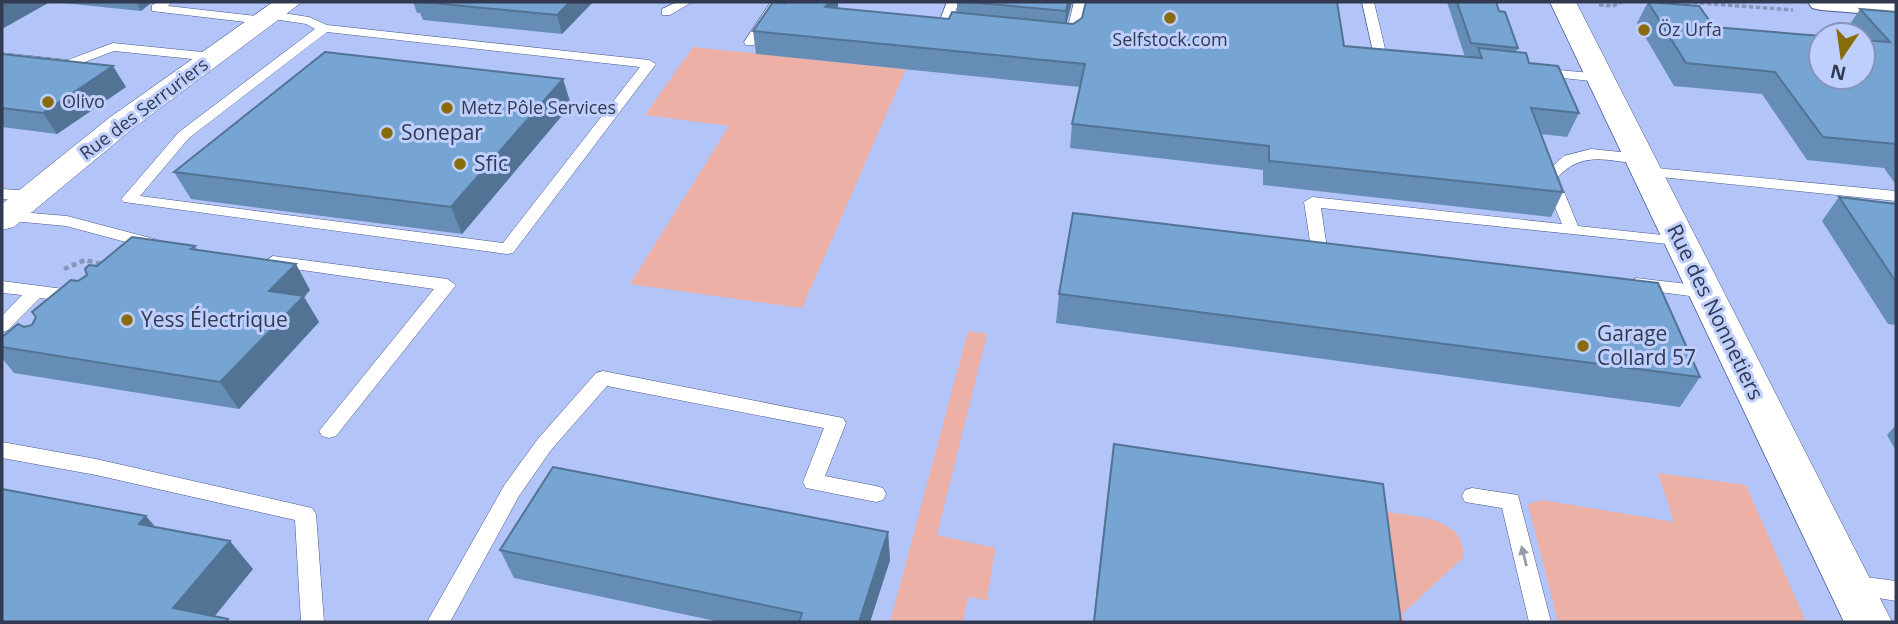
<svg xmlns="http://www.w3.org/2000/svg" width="1898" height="624" viewBox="0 0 1898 624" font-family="'Open Sans',sans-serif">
	<rect width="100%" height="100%" fill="#bfcffd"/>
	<path fill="#b3c4f8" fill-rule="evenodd" d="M2,2H1896V622H2ZM1821,35H1863V77H1821Z"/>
	<path fill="#edb0a6" d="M693,47L906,69L802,308L630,284L729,126L645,115Z
		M968,331L987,334L937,535L995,548L987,600L968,597L963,622H890Z
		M1658,473L1746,485L1806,622H1558L1528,504L1542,500L1674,522Z
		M1371,510C1394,514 1446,515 1458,536C1462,542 1463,550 1464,557L1403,613V622H1384Z"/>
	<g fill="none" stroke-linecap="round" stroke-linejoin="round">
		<defs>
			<path id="service" d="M158,2H172L168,6L265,17L266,12L270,11L309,17L327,25L649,60L656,64L513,253L507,254L124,202L121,199L124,196L179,132L315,29L306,24L267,18L266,23L262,24L152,11V5ZM327,32L640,67L503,243L140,196L189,138Z
				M677,2H692L670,15H662V9Z
				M771,2H783L754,45H746L744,42Z
				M947,2H959L950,25L960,26V32H943L937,28Z
				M1074,2H1086L1077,40L1071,44L1060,42V36L1066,35Z
				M1362,2H1374L1386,53L1400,55V61L1380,60L1374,56Z
				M113,43L212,53L218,57L212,61L114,51L69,68L2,61V53L68,60Z
				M1538,68L1601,74L1608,78L1601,82L1533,75L1531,72Z
				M1591,149L1640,154L1647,158C1630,174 1591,141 1558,177L1578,226L1681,237L1689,242L1687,246L1321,208L1327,248L1319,253L1311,248L1304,202L1312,197L1562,224L1542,176L1564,156Z
				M1646,167L1896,191V201L1641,175L1638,172L1641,169Z
				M2,189L31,191L39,196L31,201L2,199Z
				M7,211L67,216L158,240L160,244L152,249L66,226L2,220V212Z
				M273,256L447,279L456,285L336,436L329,438L322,436L319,431L434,289L267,265L265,261Z
				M1636,278L1705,286L1714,292L1705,298L1630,288L1627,284Z
				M2,281L79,291L88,297L79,303L40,298L8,330L2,332V316L22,295L2,293Z
				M603,371L843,418L846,423L825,476L876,486L883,488L886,494L883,500L876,502L806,488L803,482L824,428L607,386L551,450L519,496L450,622H427L505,484L537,440L596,373Z
				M2,442L96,459L312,508L316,514L324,622H301L295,520L96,475L2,458Z
				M1472,488L1518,495L1551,622H1529L1502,508L1465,502L1462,496L1465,490Z
				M1851,575L1896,581V601L1843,592L1840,585L1843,578Z"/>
			<path id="minor" d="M273,2H302L131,130L14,227L2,230V204L109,118Z
				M1550,2H1576L1892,622H1844Z"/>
			<path id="tertiary" d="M1808,2H1896V16L1821,10L1812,8Z"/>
		</defs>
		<use href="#service" stroke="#48588a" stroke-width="1"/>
		<use href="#minor" stroke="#48588a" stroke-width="1"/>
		<use href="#tertiary" stroke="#48588a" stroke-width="2"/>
		<path stroke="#8996bb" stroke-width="3.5" stroke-dasharray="4.5 2.5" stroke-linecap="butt" d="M1686,2L1793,10
			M1599,5L1613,6L1622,2"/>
		<path stroke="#8996bb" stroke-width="4.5" stroke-dasharray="5 3.5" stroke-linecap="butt" d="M64,269L85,260L106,265"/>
		<use href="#service" fill="#fff" fill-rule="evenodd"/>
		<use href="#minor" fill="#fff" fill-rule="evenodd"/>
		<use href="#tertiary" fill="#fff" fill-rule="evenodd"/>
	</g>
	<path fill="#658db5" d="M54,2H152L141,11Z
		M413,2H593L562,34L423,20L420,13H417Z
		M957,2H1072L1066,23L1344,46L1465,57L1447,2H1496L1518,48L1516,52L1529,63L1579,113L1567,137L1541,134L1563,192L1551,217L1263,185V170L1070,148L1072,124L1080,87L756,54L753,31L838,8L949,19L957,13Z
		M1648,2L1714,27L1863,77V35H1850L1846,30L1860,9L1896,12V185L1884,168L1807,160L1762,94L1674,86L1637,23Z
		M2,54L126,87L57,134L2,127Z
		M563,79L571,105L462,234L191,199L174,172Z
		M1839,197L1896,204V325L1888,324L1822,221Z
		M195,246L197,250L310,290L304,297L319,322L239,409L14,373L2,358V337L24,327L32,325L78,281L97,266Z
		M1059,294L1700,377L1680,407L1056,323Z
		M1896,425V451L1887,435Z
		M1114,444L1401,622H1093L1110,470Z
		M888,532L890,560L870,622H720L514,578L500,550Z"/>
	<path fill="#537394" d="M2,2H50L2,29Z
		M136,2H152L141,11Z
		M570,2H593L562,34L557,15Z
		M829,2H838V10L825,7Z
		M1068,2H1072L1064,33L1066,11Z
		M113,66L126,87L57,134L43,113Z
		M563,79L571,105L462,234L451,207Z
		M296,264L310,290L304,297L319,322L239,409L220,382L269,291Z
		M146,516L171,545L139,524Z
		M888,532L890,560L870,622H859Z
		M230,541L253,569L210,622L173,608Z"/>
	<path fill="#76a4d3" stroke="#537394" stroke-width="2" d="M423,2H570L557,15Z
		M773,2L785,3L786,2H829L825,7L949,19L952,12L1073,24L1082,18L1086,2H1337L1344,46L1482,58L1478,48L1526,53L1529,63L1558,66L1579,113L1531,108L1563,192L1269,161V146L1072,124L1085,64L753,31Z
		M968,2H1068L1066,11Z
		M1457,2H1496L1499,11L1505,12L1518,48L1471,43Z
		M1648,2L1699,6L1714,27L1821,36V77H1863V40L1890,42L1860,9L1896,12V144L1823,137L1775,72L1686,63Z
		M325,52L563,79L451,207L174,172Z
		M2,54L113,66L43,113L2,108Z
		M1839,197L1896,204V282Z
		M1073,213L1658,283L1700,377L1059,294Z
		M132,237L195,246L191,249L296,264L269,291L304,296L220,382L2,347V337L18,324L24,327L32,325L36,317L32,312L71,280L78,281L87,275L85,269L89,265L97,266Z
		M1114,444L1383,484L1401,622H1094Z
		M553,467L888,532L859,622H799L802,613L500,550Z
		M2,489L146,516L139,524L230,541L173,608L228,619L226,622H2Z"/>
	<defs><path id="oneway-solid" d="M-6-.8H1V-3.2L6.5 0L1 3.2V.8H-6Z" transform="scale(1.75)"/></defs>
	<use fill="#989ca8" href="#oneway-solid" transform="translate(1524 556) rotate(-104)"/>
	<g fill="#886c0a" stroke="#bfcffd" stroke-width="2.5">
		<circle cx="1170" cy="18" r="7"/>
		<circle cx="1644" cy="30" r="7"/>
		<circle cx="48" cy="102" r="7"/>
		<circle cx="447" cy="108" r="7"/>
		<circle cx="387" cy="133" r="7"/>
		<circle cx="460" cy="164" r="7"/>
		<circle cx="127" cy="320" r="7"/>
		<circle cx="1583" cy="346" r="7"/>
	</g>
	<g text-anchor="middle" stroke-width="6" stroke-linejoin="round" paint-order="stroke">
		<g font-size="18" fill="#323a51" stroke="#bfcffd" text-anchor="start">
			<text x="1658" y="36">Öz Urfa</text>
			<text x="1170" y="46" text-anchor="middle">Selfstock.com</text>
			<text x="62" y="108">Olivo</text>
			<text x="461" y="114">Metz Pôle Services</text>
		</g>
		<g font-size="18" fill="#323a51" stroke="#bfcffd">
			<text transform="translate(144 109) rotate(-37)" y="6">Rue des Serruriers</text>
		</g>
		<g font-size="21" fill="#323a51" stroke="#bfcffd" text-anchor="start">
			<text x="401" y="140">Sonepar</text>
			<text x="474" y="171">Sfic</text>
			<text x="141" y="327">Yess Électrique</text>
			<text x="1597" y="341">Garage<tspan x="1597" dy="24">Collard 57</tspan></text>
		</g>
		<g font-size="21" fill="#323a51" stroke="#bfcffd">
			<text transform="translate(1715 312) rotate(64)" y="7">Rue des Nonnetiers</text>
		</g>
	</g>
	<rect width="1898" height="624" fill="none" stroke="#323a51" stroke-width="7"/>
	<g transform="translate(1842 56) rotate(193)"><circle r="33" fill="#bfcffd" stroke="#8793b8" stroke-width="2"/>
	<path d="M0-5L12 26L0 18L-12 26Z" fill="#886c0a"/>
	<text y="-10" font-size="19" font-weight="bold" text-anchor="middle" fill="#323a51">N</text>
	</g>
</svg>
